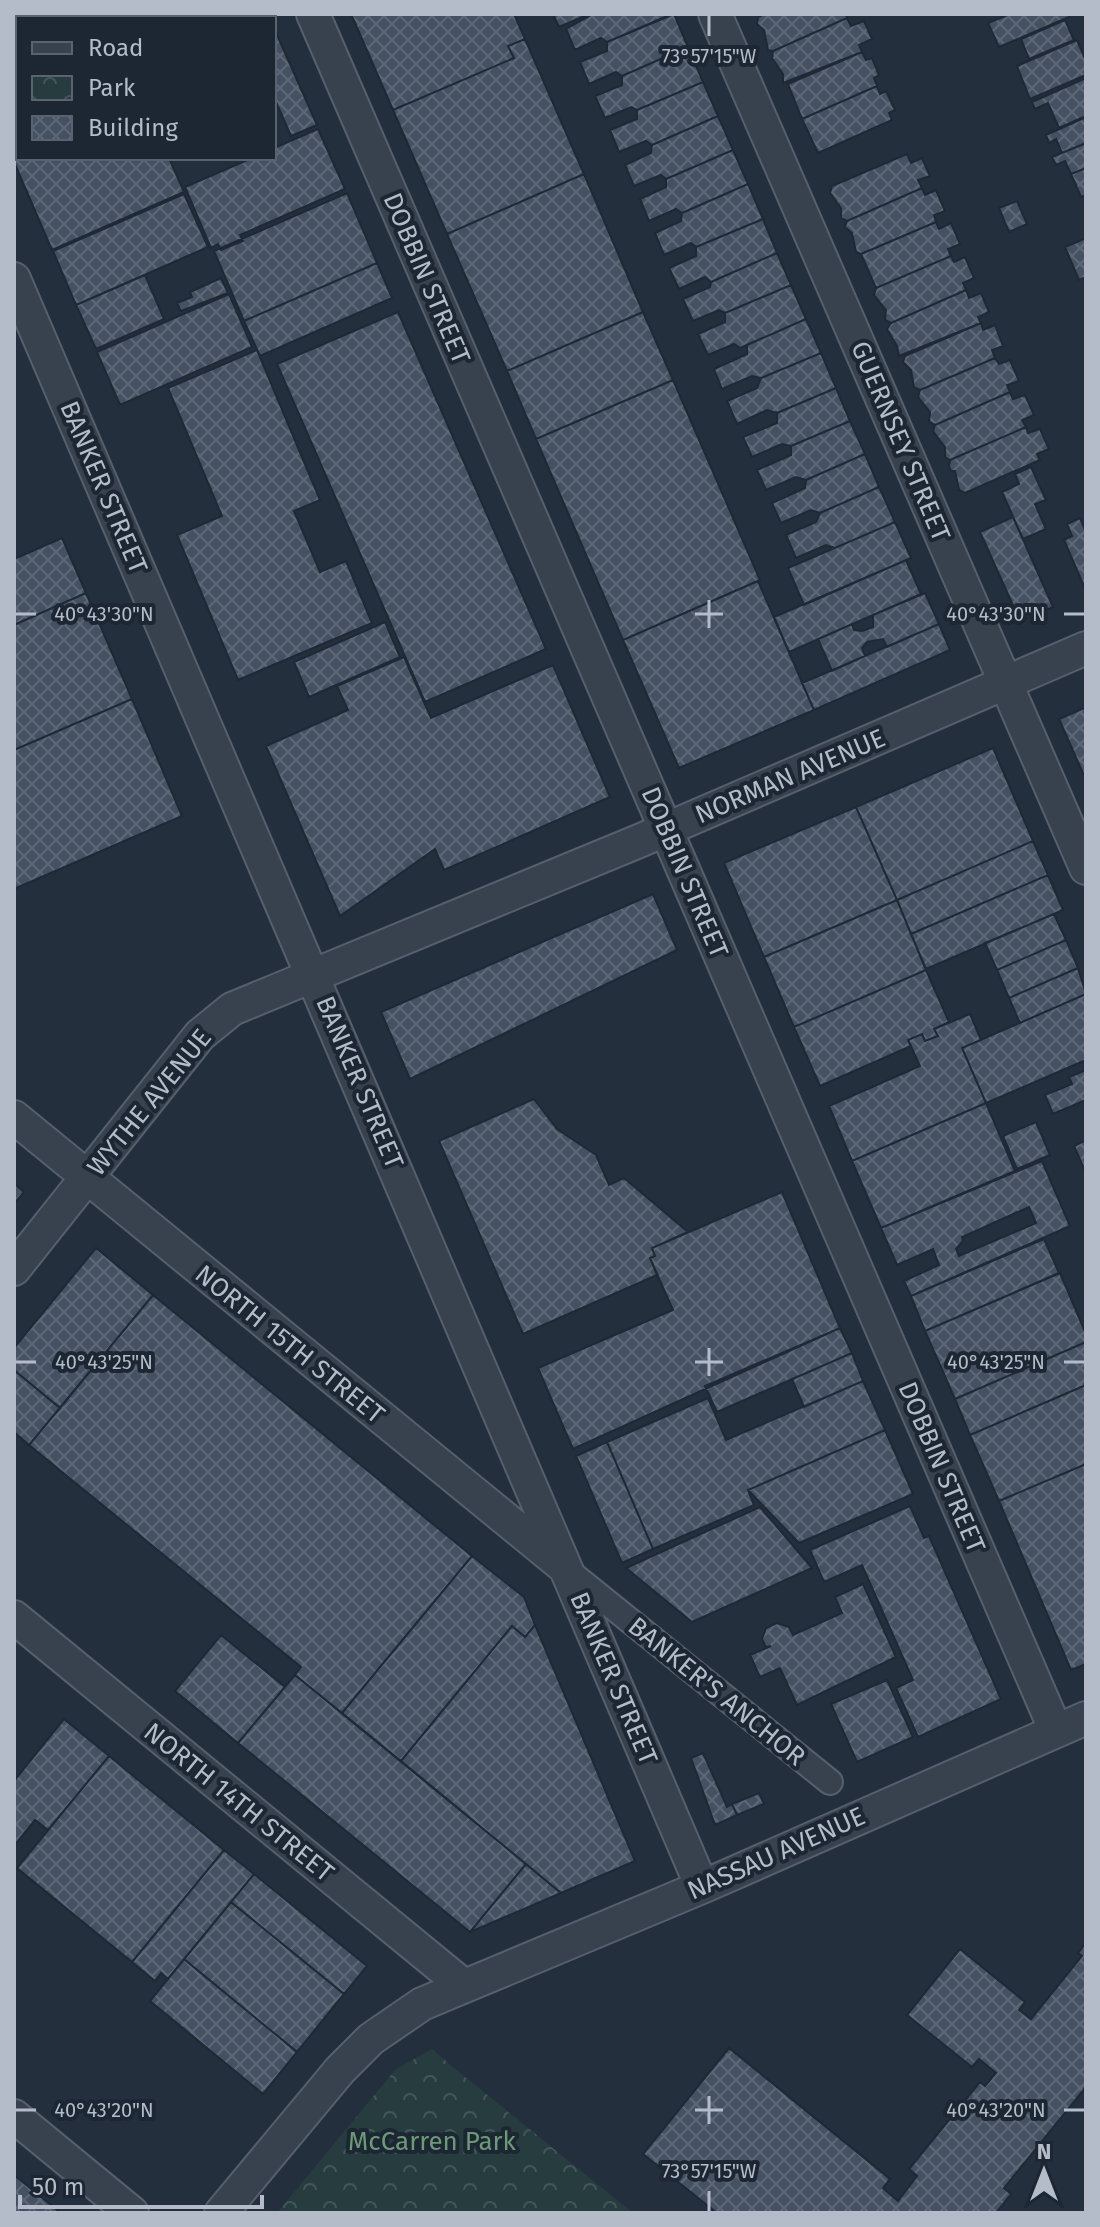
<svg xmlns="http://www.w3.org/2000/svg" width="1100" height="2227" viewBox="0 0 1100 2227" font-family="'Fira Sans',sans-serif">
	<defs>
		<pattern id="park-crowns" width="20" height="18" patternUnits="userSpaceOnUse" patternTransform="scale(2)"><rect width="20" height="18" fill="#263c3f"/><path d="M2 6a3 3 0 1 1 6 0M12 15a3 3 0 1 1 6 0" fill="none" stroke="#435659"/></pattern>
		<pattern id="building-cross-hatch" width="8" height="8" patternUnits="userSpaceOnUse" patternTransform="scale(2)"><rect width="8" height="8" fill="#455162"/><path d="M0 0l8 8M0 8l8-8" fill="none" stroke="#5d6877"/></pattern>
	</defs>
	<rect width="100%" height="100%" fill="#242f3e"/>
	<path fill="url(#park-crowns)" d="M432,2049L454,2068L633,2213H277L395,2070Z"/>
	<path fill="url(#building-cross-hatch)" stroke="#1f2835" stroke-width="2" fill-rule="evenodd" d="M207,14H231L233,18H198Z
		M231,14H268L270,18H233Z
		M351,14H514L525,39L508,46L514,58L393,110Z
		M553,14H589L559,27Z
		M593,14H672L607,42L601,38L575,50L566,29Z
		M674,14L688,47L622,76L616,72L589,84L580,62L607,51V42Z
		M765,14H846L847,18L773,51L768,50L764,30L757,24L758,17Z
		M1068,14L1069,17L999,47L988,23L1010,14Z
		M847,18L851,26L864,21L872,39L859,45L862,52L783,83V74L772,58L773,51Z
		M1065,20L1074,40L1029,59L1021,39Z
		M274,28L317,125L291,136L277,104L274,106Z
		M525,39L584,174L447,234L393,110L514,58L508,46Z
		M1077,40L1086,61V75L1030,99L1017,66Z
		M688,47L703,82L637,110L631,107L605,118L595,96L622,85V76Z
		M862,52L866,60L872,58L879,75L874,78L877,86L802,119L788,84Z
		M1086,78V116L1059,128L1048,103L1035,109L1032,102Z
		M703,82L718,116L652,145L646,141L619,152L610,130L637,119V110Z
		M877,86L880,94L886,91L895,110L889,113L892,120L818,153L802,119Z
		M18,97V158H169L184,192L52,250L14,162V99Z
		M718,116L733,150L666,179L661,175L634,186L625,165L651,153L652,145Z
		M1086,117V143L1062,153L1056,139L1049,143L1046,135Z
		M318,129L345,189L240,235L243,241L221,250L218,244L211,248L185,187L252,158H274V148Z
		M1086,143V168L1071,174L1065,161L1056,165L1052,157Z
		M733,150L748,184L682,213L676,209L649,221L640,199L666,187V179Z
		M907,154L911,163L922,158L930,176L918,180L922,188L847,221L841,218V208L830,193L832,186Z
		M1086,168V195L1081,197L1071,174Z
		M584,174L643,312L507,371L447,234Z
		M748,184L763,219L696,247L691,243L664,255L655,233L681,221L682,213Z
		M922,188L925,195L936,190L945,211L934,215L936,222L861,254L856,252L852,233L845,227L847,221Z
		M347,193L377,263L244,321L214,251Z
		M184,194L208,247L76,305L53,251Z
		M1017,201L1027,224L1009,232L999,208Z
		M763,219L777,253L711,282L705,277L679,289L669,268L696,256V247Z
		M936,222L939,229L951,223L960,244L948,249L951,256L876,288L861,254Z
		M1086,238V277L1079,280L1065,247Z
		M777,253L791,285L725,313L719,310L693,321L683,299L710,287L711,282Z
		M951,256L954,262L965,257L974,278L963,283L966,290L891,323L885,320L886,310L874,295L876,288Z
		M377,263L392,298L260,356L244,321Z
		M145,275L164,319L96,349L76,305Z
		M221,278L228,293L181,311L177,303L192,297L190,292Z
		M791,285L806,319L740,348L734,344L708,355L698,334L725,322V313Z
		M966,290L969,298L981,293L989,312L978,317L981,323L899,356L897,346L887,329L891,323Z
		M229,294L252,347L120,405L97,352Z
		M398,312L546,649L425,702L277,364Z
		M643,312L673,380L536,439L507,371Z
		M806,319L821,353L761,378L752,376L722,389L714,369L747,354V345Z
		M981,323L983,330L995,325L1003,346L992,350L995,358L920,390L914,387L911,370L903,362L905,356Z
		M257,350L320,500L294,511L320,572L346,561L372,623L238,680L177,535L222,516L168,388Z
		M821,353L836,388L777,413L767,410L737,424L727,401L757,388L761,378Z
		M995,358L999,364L1010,360L1019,381L1007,385L1010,392L935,425L929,422L930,412L918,397L920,390Z
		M673,380L760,580L623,640L536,439Z
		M836,388L850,421L791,446L782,444L752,457L743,437L777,423V413Z
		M1010,392L1013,399L1025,395L1034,415L1022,420L1026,427L950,460L945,457V447L933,431L935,425Z
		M850,421L865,454L806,480L796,477L766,490L757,470L791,455V446Z
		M1026,427L1028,433L1040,429L1049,449L1037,454L1040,460L965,493L959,490L955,471H951L949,466L950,460Z
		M865,454L879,487L820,513L811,510L781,523L772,503L805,488L806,480Z
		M1031,467L1046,500L1035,504L1046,529L1023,539L1002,492L1019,484L1015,474Z
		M879,487L895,522L835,548L826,545L796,558L786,535L816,522L820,513Z
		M1013,517L1053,607L1020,621L980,532Z
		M1080,518L1086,532V591L1064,540L1072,536L1067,524Z
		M895,522L911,558L804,605L788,568Z
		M62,538L86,593L14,625V559Z
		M906,560L921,594L789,652L774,617Z
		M758,581L814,710L679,768L623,640Z
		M86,593L132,699L14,750V625Z
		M925,593L939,624L887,647L883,639L867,642L862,648L865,656L832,671L818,639L852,624L854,630L862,631L873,627V615Z
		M385,622L400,657L309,697L294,662Z
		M939,624L950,650L814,710L802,683Z
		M404,657L431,718L553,665L610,797L444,870L435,849L340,916L266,746L348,710L337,686Z
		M132,699L182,816L14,889V750Z
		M1084,708L1086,712V780L1059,719Z
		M993,748L1033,841L897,900L856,807Z
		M856,807L897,900L764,957L724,863Z
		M1033,841L1048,875L911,934L897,900Z
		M1048,875L1063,910L926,969L911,934Z
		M653,894L677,950L410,1079L381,1012Z
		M897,900L926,970L794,1027L764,957Z
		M1054,914L1066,940L997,970L985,943Z
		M1066,940L1078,968L1009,998L997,970Z
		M1078,968L1086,994L1020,1023L1009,998Z
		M926,970L949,1022L934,1029L938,1036L925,1041L922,1034L908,1040L911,1046L820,1086L794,1027Z
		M1086,994V1060L986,1103L962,1048Z
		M970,1014L981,1040L962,1048L986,1103L852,1161L829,1106L920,1066L908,1040L922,1034L925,1041L938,1036L934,1029Z
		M1086,1070V1100L1053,1114L1045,1095L1072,1084L1069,1077Z
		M534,1099L557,1129L596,1155L609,1185L624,1178L688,1232L652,1248L655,1256L650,1258L657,1275L523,1334L439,1141Z
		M986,1103L1015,1171L881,1228L852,1161Z
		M1036,1122L1050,1155L1017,1169L1003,1136Z
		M1086,1140V1173L1074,1146Z
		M1042,1161L1070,1226L911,1296L904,1281L939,1265L933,1249L897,1265L881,1228ZM1029,1207L1036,1223L959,1256L956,1249L963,1241L962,1237Z
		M14,1183L24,1192L14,1204Z
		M782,1192L840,1328L573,1449L538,1368L673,1310L650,1258L655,1256L652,1248Z
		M1044,1239L1059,1273L925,1331L911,1296Z
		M96,1248L153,1295L60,1408L14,1370V1348Z
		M1060,1273L1086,1334V1342L955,1399L925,1331Z
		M153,1295L472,1556L342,1713L295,1675L301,1667L29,1445Z
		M840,1328L852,1353L717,1412L705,1386Z
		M1086,1342V1385L970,1435L955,1399Z
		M852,1353L863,1381L804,1407L792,1379Z
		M14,1370L60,1408L29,1445L14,1432Z
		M863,1381L885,1430L748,1490L754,1505L653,1549L607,1442L708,1398L726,1440Z
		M1086,1385V1464L999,1501L970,1435Z
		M885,1430L913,1494L799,1543L748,1490Z
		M607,1442L653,1549L622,1563L576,1456Z
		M1086,1464V1664L1071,1670L999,1501Z
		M910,1506L924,1538L929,1536L1001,1699L918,1737L896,1688L913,1680L862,1565L824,1582L810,1550Z
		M760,1507L812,1568L692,1622L626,1568Z
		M472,1556L524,1597L535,1625L525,1637L512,1626L401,1761L342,1713Z
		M863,1584L896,1657L797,1705L780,1668L760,1677L750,1655L771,1646L766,1647L762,1639L766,1628L777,1623L789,1627L793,1635L842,1613L835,1597Z
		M535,1625L635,1861L561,1893L401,1761L512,1626L525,1637Z
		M221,1635L285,1687L238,1743L175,1691Z
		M295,1675L526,1864L470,1932L238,1743Z
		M887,1680L913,1737L857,1762L831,1704Z
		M64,1719L109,1756L48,1830L35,1820L14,1846V1781Z
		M703,1753L727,1807L732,1804L737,1815L715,1825L691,1758Z
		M109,1756L224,1850L132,1962L17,1868Z
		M759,1793L764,1804L737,1815L732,1804Z
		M224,1850L254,1874L168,1979L161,1973L155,1981L132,1962Z
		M526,1864L561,1893L470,1932Z
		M254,1874L367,1966L344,1994L231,1902Z
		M231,1902L344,1994L297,2052L184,1959Z
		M1086,1943V2087L1004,2188L1011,2194L996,2213H717L643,2154L729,2048L890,2179L883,2188L898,2201L917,2176L909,2169L980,2082L985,2086L996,2073L979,2059L972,2067L907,2015L960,1949L1025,2002L1019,2010L1031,2019L1082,1956L1078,1953Z
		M184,1959L297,2052L263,2094L150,2001Z
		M14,2175L61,2213H14Z"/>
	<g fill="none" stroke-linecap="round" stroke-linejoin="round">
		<defs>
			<path id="pedestrian" d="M567,1570L830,1782"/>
			<path id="minor" d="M313,14L1056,1731
				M715,14L1086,868
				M77,18L87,14
				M14,46L18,44
				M14,279L702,1887
				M14,1117L562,1565
				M14,1269L200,1035L232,1009L639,841L1086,648
				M14,1617L464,1986
				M14,2116L132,2213
				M221,2213L340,2070L371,2039L422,2004L702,1887L1086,1718"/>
		</defs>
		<use href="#pedestrian" stroke="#565f6c" stroke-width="28"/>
		<use href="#minor" stroke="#565f6c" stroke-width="36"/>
		<use href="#pedestrian" stroke="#38414e" stroke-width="24"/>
		<use href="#minor" stroke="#38414e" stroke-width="32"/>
	</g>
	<path fill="none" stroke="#b4bcc9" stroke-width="3" d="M709,16V36M709,600V628M16,614H36M695,614H723M1064,614H1084M709,1348V1376M16,1362H36M695,1362H723M1064,1362H1084M709,2096V2124M16,2110H36M695,2110H723M1064,2110H1084M709,2191V2211"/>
	<g text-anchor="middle" stroke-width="8" stroke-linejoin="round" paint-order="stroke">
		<g font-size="26" fill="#b4bcc9" stroke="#1d2633">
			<text transform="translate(427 278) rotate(67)" y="9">DOBBIN STREET</text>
			<text transform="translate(901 441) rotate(67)" y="9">GUERNSEY STREET</text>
			<text transform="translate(104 487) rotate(67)" y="9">BANKER STREET</text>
			<text transform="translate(790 776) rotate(-23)" y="9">NORMAN AVENUE</text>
			<text transform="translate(685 872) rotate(67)" y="9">DOBBIN STREET</text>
			<text transform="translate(360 1082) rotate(67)" y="9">BANKER STREET</text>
			<text transform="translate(149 1102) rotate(-51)" y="9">WYTHE AVENUE</text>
			<text transform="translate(290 1344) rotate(39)" y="9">NORTH 15TH STREET</text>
			<text transform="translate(942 1467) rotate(67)" y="9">DOBBIN STREET</text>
			<text transform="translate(614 1678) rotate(67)" y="9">BANKER STREET</text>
			<text transform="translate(717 1691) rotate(39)" y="9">BANKER'S ANCHOR</text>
			<text transform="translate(239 1802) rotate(39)" y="9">NORTH 14TH STREET</text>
			<text transform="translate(776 1853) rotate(-24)" y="9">NASSAU AVENUE</text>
		</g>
		<g font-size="26" fill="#6b9a76" stroke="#1d2633">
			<text x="432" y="2150">McCarren Park</text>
		</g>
	</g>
	<g font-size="20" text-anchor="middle" fill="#b4bcc9" stroke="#1d2633" stroke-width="8" stroke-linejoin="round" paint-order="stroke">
		<text x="709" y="63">73°57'15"W</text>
		<text x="104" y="621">40°43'30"N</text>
		<text x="996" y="621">40°43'30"N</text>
		<text x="104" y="1369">40°43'25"N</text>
		<text x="996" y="1369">40°43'25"N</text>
		<text x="104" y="2117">40°43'20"N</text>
		<text x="996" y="2117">40°43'20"N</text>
		<text x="709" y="2178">73°57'15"W</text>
	</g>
	<rect width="1100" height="2227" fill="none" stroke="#b4bcc9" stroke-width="32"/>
	<rect x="16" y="16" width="260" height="144" fill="#1d2633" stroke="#59626f" stroke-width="2"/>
	<rect x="32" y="42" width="40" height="12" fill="#38414e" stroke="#59626f" stroke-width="2"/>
	<text x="88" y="56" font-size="24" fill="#b4bcc9">Road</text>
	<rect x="32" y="76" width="40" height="24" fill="url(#park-crowns)" stroke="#59626f" stroke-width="2"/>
	<text x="88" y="96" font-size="24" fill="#b4bcc9">Park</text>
	<rect x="32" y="116" width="40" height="24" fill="url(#building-cross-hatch)" stroke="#59626f" stroke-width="2"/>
	<text x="88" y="136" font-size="24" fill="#b4bcc9">Building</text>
	<g transform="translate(1044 2171)" stroke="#1d2633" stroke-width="6" paint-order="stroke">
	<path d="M0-6L14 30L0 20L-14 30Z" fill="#b4bcc9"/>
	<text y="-12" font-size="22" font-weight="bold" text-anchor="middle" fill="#b4bcc9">N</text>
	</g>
	<path d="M20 2195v12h242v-12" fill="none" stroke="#b4bcc9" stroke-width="4"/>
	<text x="32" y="2195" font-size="24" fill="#b4bcc9" stroke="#1d2633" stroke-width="6" paint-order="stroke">50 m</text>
</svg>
